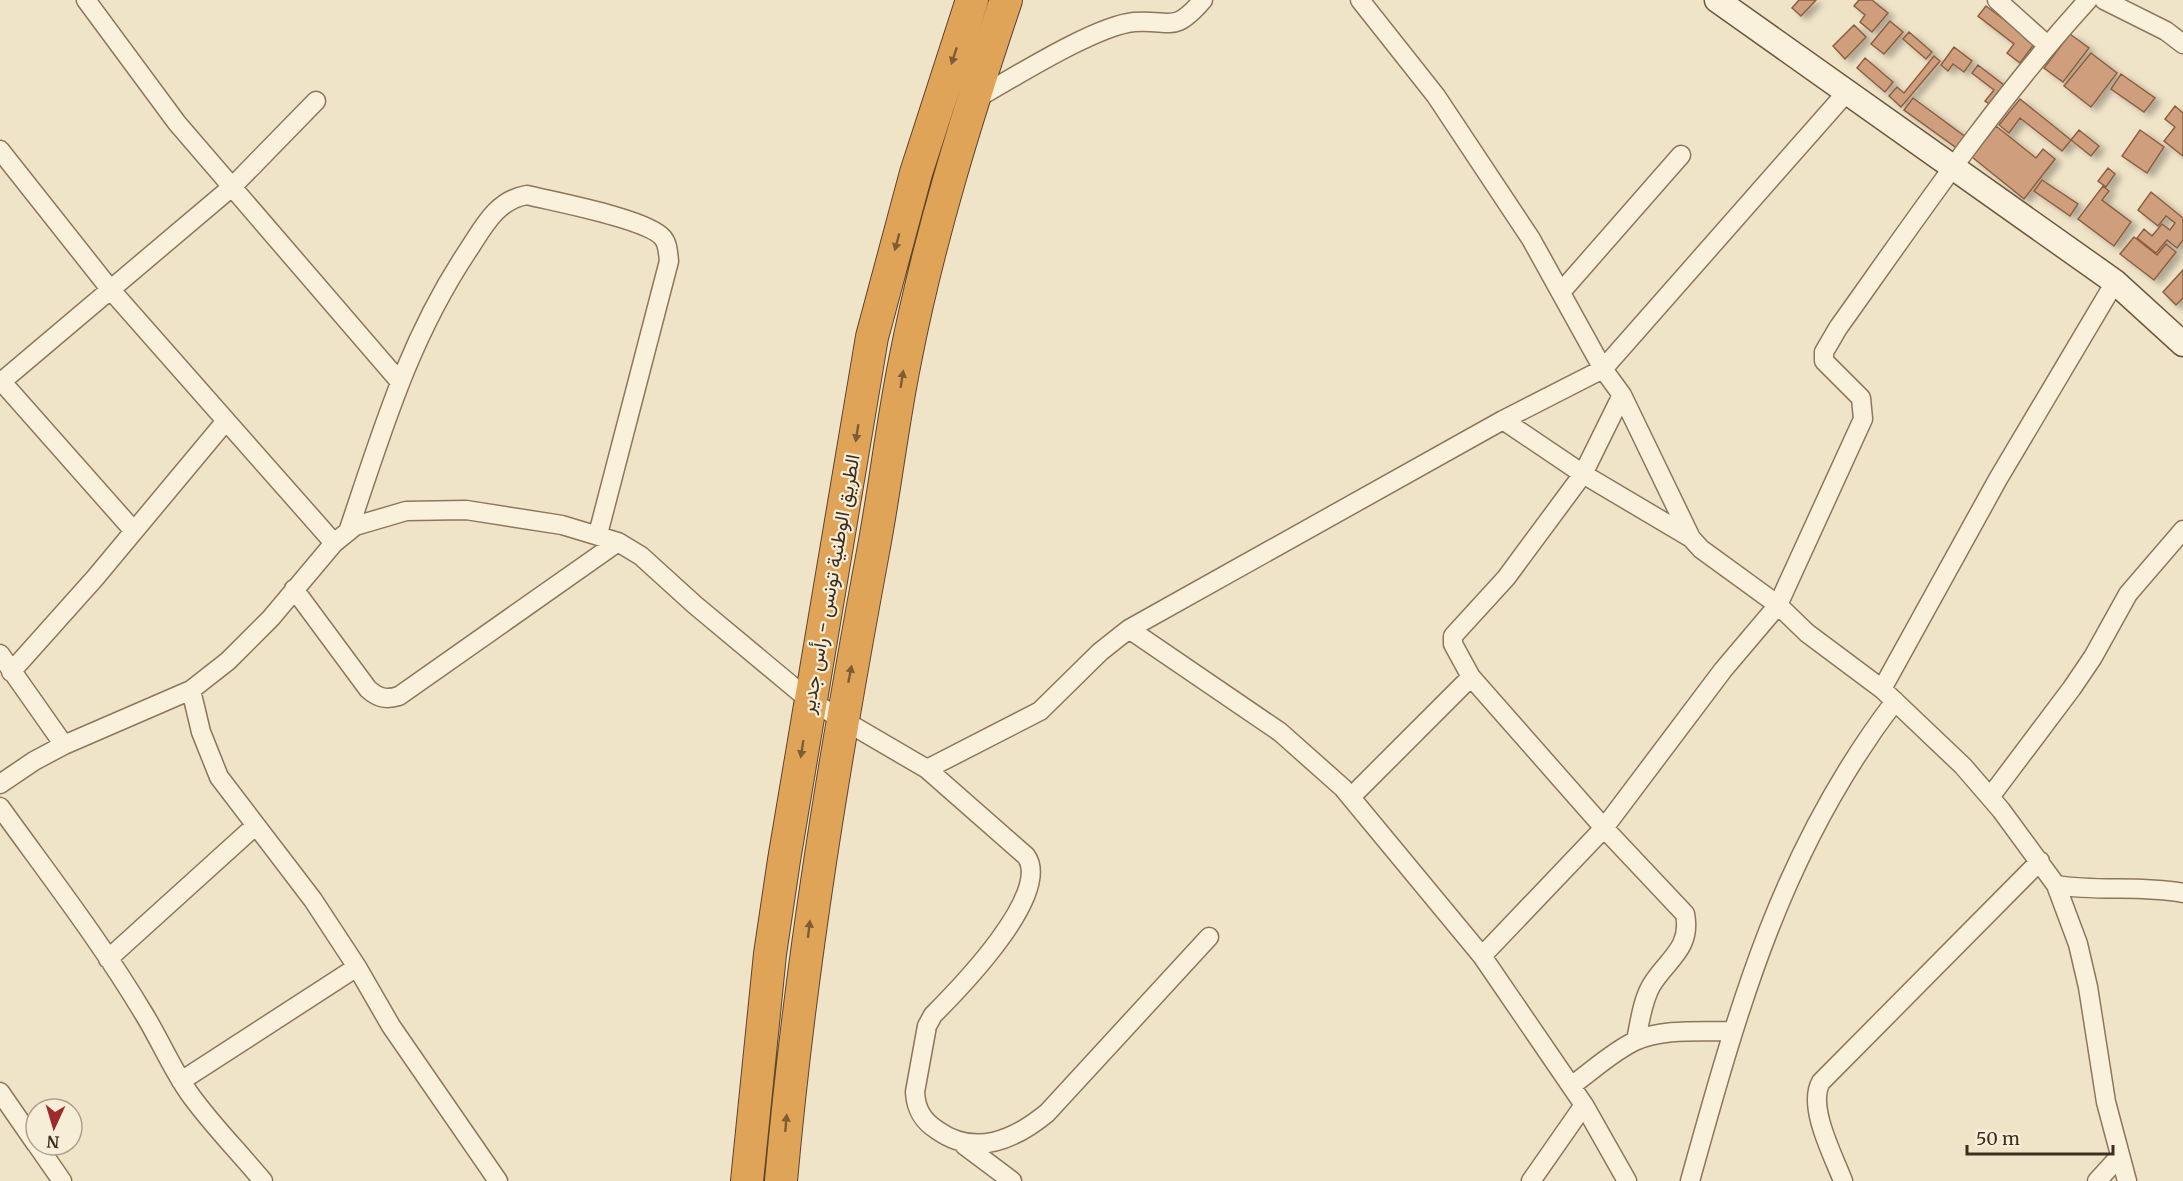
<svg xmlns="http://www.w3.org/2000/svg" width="2183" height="1181" viewBox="0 0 2183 1181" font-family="Merriweather,Vazirmatn,serif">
	<defs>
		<filter id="shadow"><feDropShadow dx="6" dy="4" stdDeviation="3" flood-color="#0004"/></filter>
	</defs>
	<rect width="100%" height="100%" fill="#f0e4c8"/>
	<path fill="#cf9f7d" stroke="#8d5f41" stroke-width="1.5" filter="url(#shadow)" d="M1799,0H1816L1801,16L1792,8Z
		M1859,0H1872L1888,13L1872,32L1860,22L1865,15L1854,6Z
		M1986,6L2035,43L2020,63L2007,53L2014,44L1978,16Z
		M1890,21L1903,32L1884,54L1871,44Z
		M1854,25L1866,37L1845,59L1833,46Z
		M1909,32L1932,52L1926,59L1903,39Z
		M2070,34L2089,48L2063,82L2044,68Z
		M1954,47L1972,61L1964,72L1953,64L1948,71L1941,65Z
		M2091,53L2117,73L2091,107L2064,86Z
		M1934,56L1940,61L1901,107L1889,96L1897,87L1904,93Z
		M1865,58L1893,82L1885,92L1857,68Z
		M1978,65L2009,89L1995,108L1985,101L1994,90L1972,73Z
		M2121,74L2155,98L2144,112L2111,89Z
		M1913,98L1967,138L1958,149L1904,110Z
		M2020,99L2071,140L2062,151L2020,118L2009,133L1999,125Z
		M2175,106L2183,113V156L2164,141L2175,127L2165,119Z
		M1996,126L2036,158L2043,149L2055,159L2024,199L1972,157Z
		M2079,130L2099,146L2091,156L2071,140Z
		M2140,130L2164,147L2147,173L2122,156Z
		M2108,168L2115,174L2106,187L2098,181Z
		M2042,180L2078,204L2070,216L2034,191Z
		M2103,186L2109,191L2102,200L2131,222L2114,246L2078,219Z
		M2151,192L2183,218V240L2177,248L2167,240L2156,253L2137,238L2144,229L2152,236L2162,224L2170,230L2175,223L2166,216L2158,226L2138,210Z
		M2134,237L2157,255L2166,244L2176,252L2154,280L2120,254Z
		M2183,270V298L2176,305L2163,292Z"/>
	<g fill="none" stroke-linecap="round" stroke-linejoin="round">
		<defs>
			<path id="street" d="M86,0L177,123L400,382
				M1360,0L1436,96L1531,239L1603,369L1622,395L1691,538L1701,549L1778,605L1807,633L1882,689L1963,766L2001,810L2056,885L2078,944L2088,987L2106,1102L2127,1181
				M1997,0L2047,45
				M2104,0L2166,31L2183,44
				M972,101C1010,80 1094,26 1134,22C1171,19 1173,35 1203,0
				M0,150L110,289L334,543
				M1561,292L1681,155
				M2,382L133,530
				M0,383L233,186L316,101
				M1622,395L1583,474L1506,578L1453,636V644L1471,677L1604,828L1685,914C1692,949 1666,960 1651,986C1642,1002 1640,1022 1636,1040
				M1503,420L1583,474L1691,538
				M348,532C382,432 408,341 467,252C483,228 496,200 527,195C555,202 648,219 663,238C668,244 668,253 669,261L598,534
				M294,589L368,689C378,698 386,700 399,696L618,542
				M1129,629L1280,732L1343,788L1482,956L1584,1105L1627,1181
				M0,654L64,745
				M11,672L95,578L225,422
				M1882,689L1998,479L2115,282
				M191,690L201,732L219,777L313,900L357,967L391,1026L498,1181
				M927,769L1040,711L1100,652L1129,629L1503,420L1603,369L1846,93
				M0,784L34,761L64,745L191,690L228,661L271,618L334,543L355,526L406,511L466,510L562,525L618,542L641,556L695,605L809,700L927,769L1026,856C1053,893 959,989 933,1015L927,1026L915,1092C916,1110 923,1121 937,1130C975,1157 1014,1140 1047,1113L1209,937
				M1351,797L1471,677
				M1990,797L2072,688L2093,657L2128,594L2183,530
				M0,807C49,875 101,942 144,1014C160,1040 171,1067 189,1093C211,1124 239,1152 263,1181
				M2056,885C2098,892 2141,885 2183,893
				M1482,956L1604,828L1723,670L1778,605L1863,419L1861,398L1824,361V352L1838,328C1918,216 1995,102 2088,0
				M108,959L255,826
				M181,1081L357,967
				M1571,1086C1592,1071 1612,1052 1635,1041C1663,1028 1702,1032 1732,1031
				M0,1092L36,1144
				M37,1145L62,1181
				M964,1145L1012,1181
				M1531,1181L1584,1105
				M1690,1181C1739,1005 1782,849 1895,701
				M1843,1181C1833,1155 1807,1106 1821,1082L2040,861
				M2097,1181L2119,1157"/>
			<path id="secondary" d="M1717,0L2115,282L2183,344"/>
			<path id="highway" d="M747,1181L770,954L784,860L872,337L916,173L972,0
				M781,1181C800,968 834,762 873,552C885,489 892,425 905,361C929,238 966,119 1006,0"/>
		</defs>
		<use href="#street" stroke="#8d765c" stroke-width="21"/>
		<use href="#secondary" stroke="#6f573f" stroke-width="27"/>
		<use href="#highway" stroke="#5b4430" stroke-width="34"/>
		<use href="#street" stroke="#faf1dc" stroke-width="18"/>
		<use href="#secondary" stroke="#faf1dc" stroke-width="24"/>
		<use href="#highway" stroke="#e0a458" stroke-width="32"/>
	</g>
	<defs><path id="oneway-solid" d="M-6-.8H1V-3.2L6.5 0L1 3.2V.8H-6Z" transform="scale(1.5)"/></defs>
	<g fill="#7e5d36">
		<use href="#oneway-solid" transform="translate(954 56) rotate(108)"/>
		<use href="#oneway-solid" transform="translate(897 242) rotate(105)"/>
		<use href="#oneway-solid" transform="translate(902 379) rotate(-81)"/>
		<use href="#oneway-solid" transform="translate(857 433) rotate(99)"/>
		<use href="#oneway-solid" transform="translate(850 674) rotate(-79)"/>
		<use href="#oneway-solid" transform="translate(802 749) rotate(99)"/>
		<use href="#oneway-solid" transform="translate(809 929) rotate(-83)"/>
		<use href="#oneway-solid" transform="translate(786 1123) rotate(-85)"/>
	</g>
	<g text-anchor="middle" stroke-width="4.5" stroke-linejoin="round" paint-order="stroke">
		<g font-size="20" fill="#3d2e20" stroke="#f7eed8">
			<text transform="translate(830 584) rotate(-80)" y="7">الطريق الوطنية تونس - رأس جدير</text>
		</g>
	</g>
	<g transform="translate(54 1127) rotate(184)"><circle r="28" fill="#f7eed8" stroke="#ada18e" stroke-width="1.5"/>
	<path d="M0-4.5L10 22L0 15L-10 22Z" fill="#9e2a2b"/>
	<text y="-9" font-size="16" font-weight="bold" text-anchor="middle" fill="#3d2e20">N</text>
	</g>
	<path d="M1967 1145v9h146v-9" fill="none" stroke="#3d2e20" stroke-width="3"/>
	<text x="1976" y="1145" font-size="18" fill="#3d2e20" stroke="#f7eed8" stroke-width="4.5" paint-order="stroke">50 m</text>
</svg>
